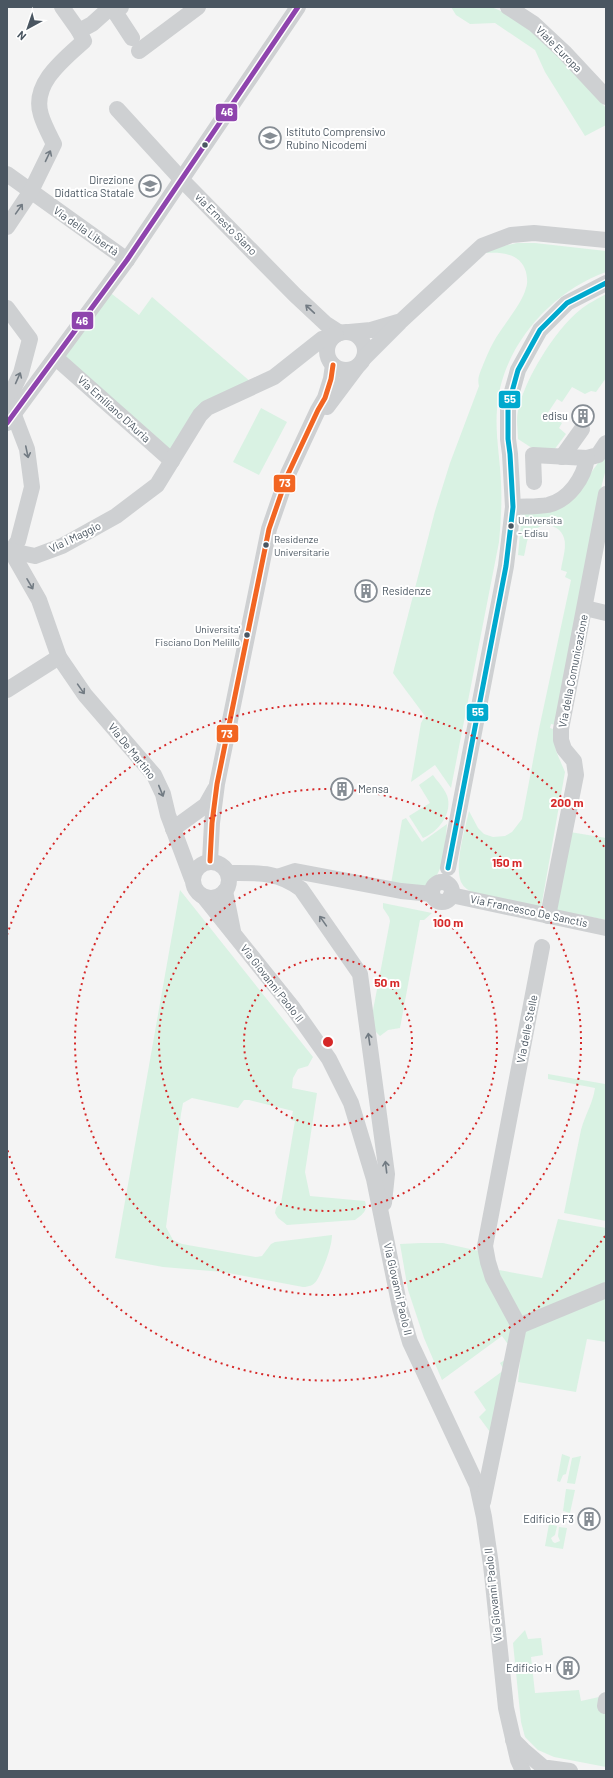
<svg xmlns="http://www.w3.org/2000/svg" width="613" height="1778" font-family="Barlow,sans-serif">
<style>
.green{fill:#d9f2e3}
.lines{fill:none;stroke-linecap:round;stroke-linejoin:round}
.minor{stroke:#ced0d2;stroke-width:16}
.bus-1-casing{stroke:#fff;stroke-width:8}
.bus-2-casing{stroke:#fff;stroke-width:8}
.bus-3-casing{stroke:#fff;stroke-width:8}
.bus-1{stroke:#f26522;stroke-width:5}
.bus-2{stroke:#8e44ad;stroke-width:5}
.bus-3{stroke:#00a9ce;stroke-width:5}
.oneway{stroke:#727b83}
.ring{fill:none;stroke:#d62828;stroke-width:2;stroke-dasharray:2 4}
.bus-dot{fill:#4a5661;stroke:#fff;stroke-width:1.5}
.labels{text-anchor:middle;stroke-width:4;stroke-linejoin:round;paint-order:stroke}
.bus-label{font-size:10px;fill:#4a5661;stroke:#fff;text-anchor:start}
.street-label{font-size:11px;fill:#4a5661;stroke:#fff}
.poi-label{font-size:11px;fill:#4a5661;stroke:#fff;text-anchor:end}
.centre{fill:#d62828;stroke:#fff;stroke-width:2}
.ring-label{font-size:12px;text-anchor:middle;font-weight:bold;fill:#d62828;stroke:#fff;stroke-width:4;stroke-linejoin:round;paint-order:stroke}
.line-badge{stroke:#fff;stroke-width:1.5}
.badge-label{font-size:11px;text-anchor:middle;font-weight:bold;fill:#fff}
</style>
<rect width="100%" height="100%" fill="#f4f4f4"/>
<g class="green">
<path d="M 451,7 C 462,7 481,4 491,7 C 529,19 579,78 606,108 L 606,125 L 585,136 L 545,72 L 535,50 L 495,23 L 470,24 L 456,15 Z"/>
<path d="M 517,243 L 535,243 L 606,251 L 606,272 C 550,292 501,348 497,409 C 495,434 500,458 501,482 C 502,502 501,522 499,542 L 451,788 L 435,765 L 411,782 L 421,723 L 425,716 L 393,673 L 435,511 L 450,463 L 479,386 C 477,378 480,373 483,365 C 486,358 489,350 493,343 C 502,326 521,306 526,288 C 528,283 527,277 526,272 C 521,254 503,252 486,253 L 493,248 Z"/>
<path d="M 108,291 L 139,315 L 152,297 L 252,383 L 209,402 L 169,462 L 57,364 Z"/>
<path d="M 606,294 L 606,378 L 596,392 L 591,391 L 585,394 L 572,387 L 562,402 L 557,399 L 547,414 L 562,423 L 559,428 L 566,434 L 554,450 L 535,450 L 518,439 C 518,430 516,420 518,411 C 524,380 555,330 580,310 C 587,304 597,299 606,294 Z"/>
<path d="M 261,408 L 287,422 L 259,475 L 233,462 Z"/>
<path d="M 606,452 L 606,469 L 602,484 L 556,725 L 551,724 L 550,728 L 553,729 L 556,751 L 565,772 L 541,908 L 475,893 C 469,891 464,888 461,882 C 454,865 465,829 469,811 L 478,828 L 484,834 L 493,837 L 505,836 L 512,832 L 522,819 L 539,729 L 571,580 L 565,577 L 567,572 L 561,570 C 562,561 567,547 564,538 C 559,522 538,522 530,535 C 526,540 526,550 524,556 L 518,555 L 522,512 L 577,492 Z"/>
<path d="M 433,775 C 437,781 447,791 448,799 C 451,815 438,832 423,838 L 409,816 L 430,803 L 419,785 Z"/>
<path d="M 406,818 L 422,842 L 447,824 C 445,846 445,873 427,887 L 391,884 L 402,820 Z"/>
<path d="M 570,832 L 606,838 L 606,920 L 556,910 Z"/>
<path d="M 180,890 L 313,1057 L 308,1066 L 298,1069 L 293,1078 L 292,1088 L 317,1093 L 305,1172 L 310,1196 L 365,1201 C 368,1211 363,1214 355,1220 L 287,1225 L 278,1218 L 275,1213 L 276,1208 L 281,1203 L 295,1121 L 291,1120 L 293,1111 L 249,1100 L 244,1100 L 238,1108 L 192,1098 L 183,1103 L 181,1114 L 166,1227 L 173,1240 L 182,1244 L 256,1257 L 262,1256 L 271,1244 L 275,1242 L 332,1235 C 332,1247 323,1270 317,1280 C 314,1285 309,1287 303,1287 L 223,1272 L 163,1267 L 115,1258 Z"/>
<path d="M 383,903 L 432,913 L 424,920 L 420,920 L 400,1028 L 388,1030 L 380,1036 L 370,1026 L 390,921 L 389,917 L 383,908 Z"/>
<path d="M 548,1074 L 605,1084 L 606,1080 L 606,1221 L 564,1213 L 581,1130 C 585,1115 593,1103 595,1088 L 548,1079 Z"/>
<path d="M 558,1219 L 606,1228 L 606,1286 L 523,1320 L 500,1279 L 499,1270 L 542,1278 Z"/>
<path d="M 421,1243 L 443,1243 L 479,1251 L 511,1323 L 511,1343 L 507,1343 L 502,1336 L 442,1380 L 424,1338 L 408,1290 L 400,1244 Z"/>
<path d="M 606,1296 L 606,1342 L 587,1339 L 576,1392 L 518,1382 L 523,1330 Z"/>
<path d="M 508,1358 L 493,1436 L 479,1417 L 486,1410 L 474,1392 L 504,1370 L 500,1363 Z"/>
<path d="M 562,1454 L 570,1457 L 566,1474 L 563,1475 L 560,1482 L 557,1481 Z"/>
<path d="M 581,1456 L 575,1484 L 567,1483 L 572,1458 Z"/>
<path d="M 566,1489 L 575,1490 L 570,1513 L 563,1511 Z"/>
<path d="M 549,1524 L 557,1526 L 555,1535 L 551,1538 L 553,1542 L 555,1543 L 560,1541 L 558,1536 L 559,1527 L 567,1528 L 563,1549 L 545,1546 Z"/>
<path d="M 525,1630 L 528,1639 L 541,1638 L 543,1655 L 531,1657 L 535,1693 L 579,1690 L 581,1701 L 599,1697 L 599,1711 L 606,1711 L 606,1767 L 554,1757 L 538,1750 L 525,1737 L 521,1722 L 513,1643 Z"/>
</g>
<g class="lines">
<g class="minor">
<path d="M 121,7 L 115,12 L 132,38"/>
<path d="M 508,7 L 534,24 L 564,52 L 606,97"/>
<path d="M 79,31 L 92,24 L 111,7"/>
<path d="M 139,51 L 198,7"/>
<path d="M 117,109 L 182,180 L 295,295 L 326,324 L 340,333"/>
<path d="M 7,174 L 127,260"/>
<path d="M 7,227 L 31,191 L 54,144 C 49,134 44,125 41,115 C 31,84 64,59 84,41 L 79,31 L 62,7"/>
<path d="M 7,308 L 30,339 L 21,373 L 10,396 L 14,415 L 27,449 L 32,487 L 18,541 L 11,551"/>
<path d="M 349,332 L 371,330 L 398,322"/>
<circle cx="346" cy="351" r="19"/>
<path d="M 56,358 L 172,461"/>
<path d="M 364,358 L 400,322 L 482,246 L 511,235 L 534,233 L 606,240"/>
<path d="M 327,407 L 357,367"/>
<path d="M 7,423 L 127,260 L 298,7"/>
<path d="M 562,457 L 582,429"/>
<path d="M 534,482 L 533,455 L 587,458 L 598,455 L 606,443"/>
<path d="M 513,507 C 525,506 537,507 548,505 C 569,500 584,478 587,458"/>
<path d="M 7,550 L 35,556 L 62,546 L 116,516 L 157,485 L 200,415 L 207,408 L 274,377 L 322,339 L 336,335"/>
<path d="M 11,551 L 39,600 L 59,657 L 85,695 L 154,775 L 163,794 L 168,815 L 192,879"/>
<path d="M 585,608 L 606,613"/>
<path d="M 7,690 L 59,657"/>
<path d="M 173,829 L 206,805 L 215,789"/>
<path d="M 210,861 L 212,823 L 217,784 L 269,529 L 288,474 L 318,410 L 325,398 L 331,379 L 333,365"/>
<circle cx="211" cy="880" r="18"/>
<path d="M 448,868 L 506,566 L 513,507 L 510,454 L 508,439 L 508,406 L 518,370 L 540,330 L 567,303 L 606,283"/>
<path d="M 228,873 C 256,873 278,871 301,889 L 360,974 L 387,1174 L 384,1203"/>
<path d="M 280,876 L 295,871 L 401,891 L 432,894"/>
<circle cx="442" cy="892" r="10"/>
<path d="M 225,891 L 233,931"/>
<path d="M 451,895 L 606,928"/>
<path d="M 204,897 L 293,1008 L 329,1059 L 351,1103 L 374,1179 L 400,1308 L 410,1342 L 477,1485 L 484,1517 L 491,1565 L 506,1708 L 518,1760 L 523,1771"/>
<path d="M 548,916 L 576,775 L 574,761 L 564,749 L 561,740 L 561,729 L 606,494"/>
<path d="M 519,1326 L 606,1290"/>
<path d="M 483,1502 L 519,1326 L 493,1278 L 488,1262 L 485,1246 L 542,947"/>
<path d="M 605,1706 L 606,1700"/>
<path d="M 513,1740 L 523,1750 L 543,1767"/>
<path d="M 548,1768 L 570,1771"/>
</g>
<g class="bus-1-casing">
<path id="bus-1" d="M 210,861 L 212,823 L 217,784 L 269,529 L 288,474 L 318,410 L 325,398 L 331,379 L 333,365"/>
</g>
<g class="bus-2-casing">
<path id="bus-2" d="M 7,423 L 127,260 L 298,7"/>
</g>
<g class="bus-3-casing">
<path id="bus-3" d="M 448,868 L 506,566 L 513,507 L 510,454 L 508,439 L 508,406 L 518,370 L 540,330 L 567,303 L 606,283"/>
</g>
<use href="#bus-1" class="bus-1"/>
<use href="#bus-2" class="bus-2"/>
<use href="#bus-3" class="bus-3"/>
</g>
<defs><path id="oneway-shaft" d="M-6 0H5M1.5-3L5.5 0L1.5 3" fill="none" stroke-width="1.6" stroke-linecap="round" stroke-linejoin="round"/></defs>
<g class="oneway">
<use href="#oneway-shaft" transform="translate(48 156) rotate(-65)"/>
<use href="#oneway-shaft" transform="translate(19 209) rotate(-55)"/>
<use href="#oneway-shaft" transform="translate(310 309) rotate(-137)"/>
<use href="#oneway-shaft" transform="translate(18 378) rotate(-66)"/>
<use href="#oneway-shaft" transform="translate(27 452) rotate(78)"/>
<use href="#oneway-shaft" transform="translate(30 584) rotate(60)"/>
<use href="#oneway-shaft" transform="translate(81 689) rotate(55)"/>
<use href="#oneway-shaft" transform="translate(161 791) rotate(68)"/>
<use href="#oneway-shaft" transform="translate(323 921) rotate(-125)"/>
<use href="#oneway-shaft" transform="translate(369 1039) rotate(-98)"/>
<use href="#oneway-shaft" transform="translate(386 1167) rotate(-97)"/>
</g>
<g class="ring">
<circle cx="328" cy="1042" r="84"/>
<circle cx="328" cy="1042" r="169"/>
<circle cx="328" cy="1042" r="253"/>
<path d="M605 1236A338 338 0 0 1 7 1149M7 935A338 338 0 0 1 605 848"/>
</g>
<defs>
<g id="school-ring" transform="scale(1.15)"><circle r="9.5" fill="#fff" stroke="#868d94" stroke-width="1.5"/><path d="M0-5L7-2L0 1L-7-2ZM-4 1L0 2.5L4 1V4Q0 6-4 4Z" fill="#868d94"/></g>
<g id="building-ring" transform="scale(1.15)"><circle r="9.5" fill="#fff" stroke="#868d94" stroke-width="1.5"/><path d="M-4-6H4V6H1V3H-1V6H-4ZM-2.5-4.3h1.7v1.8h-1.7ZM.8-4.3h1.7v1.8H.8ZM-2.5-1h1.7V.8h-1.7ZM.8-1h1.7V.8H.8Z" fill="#868d94"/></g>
</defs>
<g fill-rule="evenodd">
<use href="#school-ring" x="270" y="138"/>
<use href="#school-ring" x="150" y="186"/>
<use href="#building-ring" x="583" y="416"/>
<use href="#building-ring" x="366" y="591"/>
<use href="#building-ring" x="342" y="789"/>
<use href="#building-ring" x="589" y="1519"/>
<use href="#building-ring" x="568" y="1668"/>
</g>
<g class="bus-dot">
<circle cx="205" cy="145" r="3.5"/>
<circle cx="511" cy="526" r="3.5"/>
<circle cx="266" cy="545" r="3.5"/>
<circle cx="247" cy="635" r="3.5"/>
</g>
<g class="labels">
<g class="bus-label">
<text x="518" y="524">Universita<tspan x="518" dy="13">- Edisu</tspan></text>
<text x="274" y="543">Residenze<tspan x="274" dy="13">Universitarie</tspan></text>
<text x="240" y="633" text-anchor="end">Universita'<tspan x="240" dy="13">Fisciano Don Melillo</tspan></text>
</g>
<g class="street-label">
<text transform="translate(559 49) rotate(45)" y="4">Viale Europa</text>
<text transform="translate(226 224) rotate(45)" y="4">via Ernesto Siano</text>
<text transform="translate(86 231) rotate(35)" y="4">Via della Libertà</text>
<text transform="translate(114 409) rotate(42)" y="4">Via Emiliano D'Auria</text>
<text transform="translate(75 537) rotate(-26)" y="4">Via I Maggio</text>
<text transform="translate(573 671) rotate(-79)" y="4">Via della Comunicazione</text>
<text transform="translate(132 751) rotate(51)" y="4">Via De Martino</text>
<text transform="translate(529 911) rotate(12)" y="4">Via Francesco De Sanctis</text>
<text transform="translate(272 983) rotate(52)" y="4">Via Giovanni Paolo II</text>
<text transform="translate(527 1029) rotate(-79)" y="4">Via delle Stelle</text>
<text transform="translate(398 1289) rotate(77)" y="4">Via Giovanni Paolo II</text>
<text transform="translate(493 1595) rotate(-96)" y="4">Via Giovanni Paolo II</text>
</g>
<g class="poi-label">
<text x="286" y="136" text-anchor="start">Istituto Comprensivo<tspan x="286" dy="13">Rubino Nicodemi</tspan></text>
<text x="134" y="184">Direzione<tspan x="134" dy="13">Didattica Statale</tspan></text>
<text x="568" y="420">edisu</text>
<text x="382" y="595" text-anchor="start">Residenze</text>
<text x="358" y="793" text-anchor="start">Mensa</text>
<text x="574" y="1523">Edificio F3</text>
<text x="552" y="1672">Edificio H</text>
</g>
</g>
<circle cx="328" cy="1042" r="6" class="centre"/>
<g class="ring-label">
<text x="567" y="807">200 m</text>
<text x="507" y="867">150 m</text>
<text x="448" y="927">100 m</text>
<text x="387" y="987">50 m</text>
</g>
<g class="line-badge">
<rect x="215" y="103" width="23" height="19" rx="4" fill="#8e44ad"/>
<rect x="71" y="311" width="23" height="19" rx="4" fill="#8e44ad"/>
<rect x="498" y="390" width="23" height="19" rx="4" fill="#00a9ce"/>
<rect x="273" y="474" width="23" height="19" rx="4" fill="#f26522"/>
<rect x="466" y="703" width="23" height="19" rx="4" fill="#00a9ce"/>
<rect x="216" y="724" width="23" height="19" rx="4" fill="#f26522"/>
</g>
<g class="badge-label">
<text x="227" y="116">46</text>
<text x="82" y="325">46</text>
<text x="510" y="403">55</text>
<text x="285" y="487">73</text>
<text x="478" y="716">55</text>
<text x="227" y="738">73</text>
</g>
<rect width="613" height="1778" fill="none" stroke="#4a5661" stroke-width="16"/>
<g transform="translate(28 28) rotate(220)" stroke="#ffffff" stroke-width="3" paint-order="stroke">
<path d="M0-3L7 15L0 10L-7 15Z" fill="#4a5661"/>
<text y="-6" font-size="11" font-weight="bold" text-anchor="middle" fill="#4a5661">N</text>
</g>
</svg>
